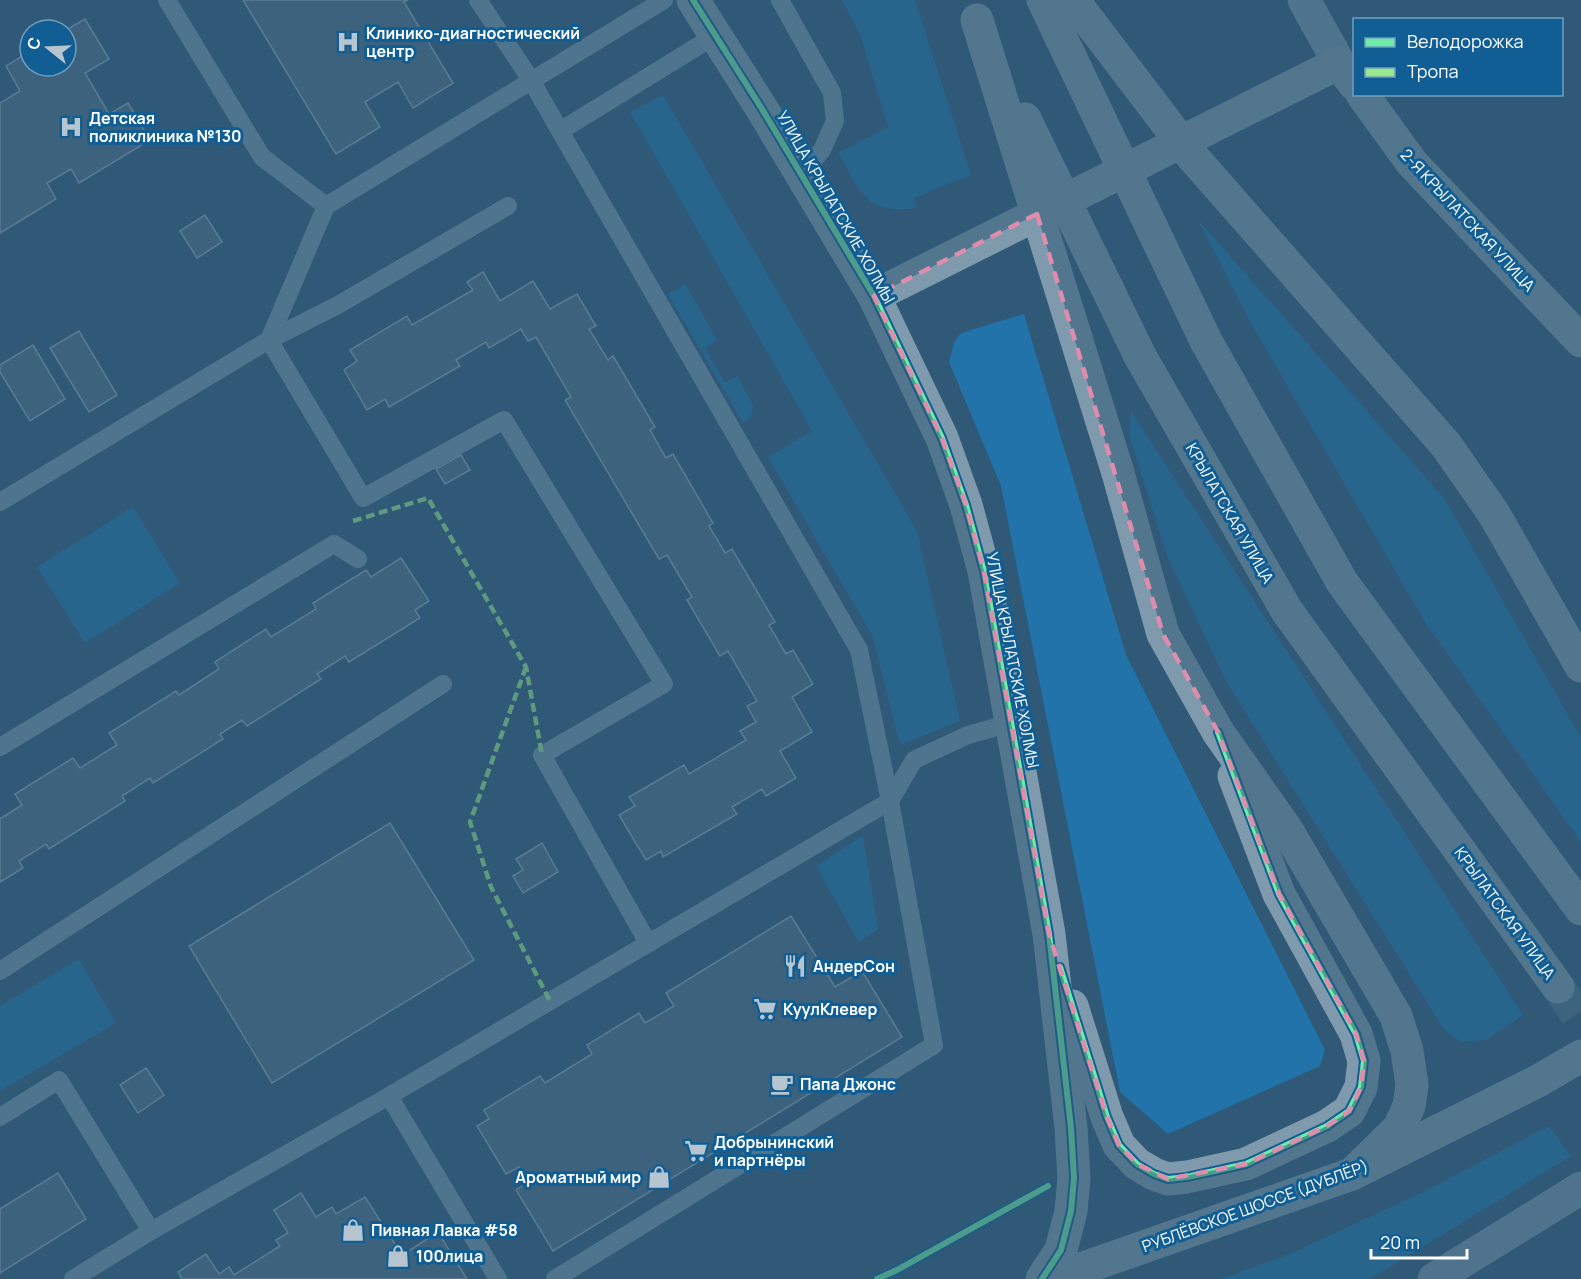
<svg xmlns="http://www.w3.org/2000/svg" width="1581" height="1279" font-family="Manrope,sans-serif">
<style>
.green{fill:#2173a9}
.building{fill:#4c6e85;stroke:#8ca5b6;stroke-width:1.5}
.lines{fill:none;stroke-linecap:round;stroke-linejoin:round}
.secondary-tunnel{stroke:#4e728b;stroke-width:33;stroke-dasharray:33 16;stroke-linecap:butt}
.lane{stroke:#7794a9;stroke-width:18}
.street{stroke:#7794a9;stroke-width:33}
.secondary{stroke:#7f9aad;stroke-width:33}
.primary{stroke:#7693a7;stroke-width:33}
.quiet{stroke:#98e88a;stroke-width:4.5;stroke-dasharray:9 4.5;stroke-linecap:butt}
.cycleway-casing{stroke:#115e94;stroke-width:10}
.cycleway{stroke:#6deda7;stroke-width:6}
.marked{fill:none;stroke:#e08cad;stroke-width:4.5;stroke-dasharray:12 8;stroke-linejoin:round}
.labels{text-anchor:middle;stroke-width:6;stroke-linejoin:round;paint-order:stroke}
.poi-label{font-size:16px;font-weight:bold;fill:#fff;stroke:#115e94;text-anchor:start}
.street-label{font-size:16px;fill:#fff;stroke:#115e94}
</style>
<rect width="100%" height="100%" fill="#2f5976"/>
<g class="green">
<path d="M 842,0 L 915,0 L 971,175 L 914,198 L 917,208 C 864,215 862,192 838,153 L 888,127 L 860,34 Z"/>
<path d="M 663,95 L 917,531 L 960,721 L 900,745 L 873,637 L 768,457 L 812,431 L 630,112 Z"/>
<path d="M 1198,220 L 1444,498 L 1581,738 L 1581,842 L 1425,622 L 1250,322 Z"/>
<path d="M 685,284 L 717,340 L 705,348 L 725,383 L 737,376 L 753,405 L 751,418 L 743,423 L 668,294 Z"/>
<path d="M 1024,314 L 1126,655 L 1325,1050 L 1320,1066 L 1168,1134 L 1120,1092 L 1001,486 L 949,362 L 954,342 L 961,333 Z"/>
<path d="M 1131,411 L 1523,1015 L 1486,1040 L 1461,1042 L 1445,1031 L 1226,681 L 1167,556 L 1129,434 Z"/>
<path d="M 133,507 L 180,583 L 85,643 L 37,567 Z"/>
<path d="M 863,836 L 878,929 L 859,942 L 816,866 Z"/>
<path d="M 79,959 L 116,1023 L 0,1091 L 0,1006 Z"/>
<path d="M 1549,1126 L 1571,1156 L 1370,1279 L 1222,1279 L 1292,1253 L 1423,1192 Z"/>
</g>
<g class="building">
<path d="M 243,0 L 408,0 L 404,2 L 453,83 L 413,108 L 398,82 L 365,102 L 380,127 L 336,154 Z"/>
<path d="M 85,19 L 109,59 L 85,73 L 109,114 L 128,103 L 150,140 L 79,183 L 71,169 L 47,183 L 56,199 L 0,233 L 0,103 L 20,91 L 6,66 L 30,51 L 30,66 L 66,66 L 66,30 Z"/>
<path d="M 205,215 L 222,242 L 197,258 L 180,231 Z"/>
<path d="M 483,272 L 500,301 L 533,281 L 550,309 L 577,294 L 596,326 L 589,329 L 608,360 L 613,356 L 655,427 L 650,430 L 666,458 L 673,454 L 713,523 L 709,526 L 725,553 L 732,549 L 775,622 L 769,625 L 786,654 L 793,650 L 813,684 L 792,697 L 812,732 L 780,751 L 796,778 L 766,796 L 762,789 L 732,807 L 737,814 L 663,857 L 661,851 L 646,860 L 619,815 L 635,806 L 629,797 L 684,765 L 689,774 L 746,740 L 740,731 L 756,722 L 747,706 L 757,701 L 728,651 L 720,656 L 687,600 L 692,597 L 667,555 L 659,559 L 565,400 L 571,397 L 536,337 L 528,341 L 521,329 L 489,348 L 486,342 L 456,360 L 460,366 L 389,407 L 385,399 L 367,410 L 344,370 L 357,361 L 350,350 L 407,316 L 412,325 L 473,290 L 467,282 Z"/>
<path d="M 79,331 L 117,395 L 89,412 L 50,348 Z"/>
<path d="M 33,345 L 65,399 L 30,421 L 0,372 L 0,365 Z"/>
<path d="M 461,455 L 470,470 L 445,484 L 436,469 Z"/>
<path d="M 401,558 L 429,601 L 415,610 L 420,618 L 349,662 L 345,656 L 317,674 L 321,679 L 247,726 L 242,720 L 220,734 L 223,739 L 153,783 L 150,778 L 122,796 L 125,801 L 49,849 L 46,844 L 19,861 L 23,868 L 0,882 L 0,819 L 22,805 L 15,794 L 73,758 L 80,768 L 117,745 L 109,733 L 176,691 L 179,695 L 219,669 L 215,662 L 266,629 L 271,637 L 316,609 L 313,603 L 366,570 L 371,577 Z"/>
<path d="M 390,823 L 474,960 L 272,1083 L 189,946 Z"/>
<path d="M 542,843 L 558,872 L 523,893 L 513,876 L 523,870 L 516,859 Z"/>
<path d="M 791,916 L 835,987 L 862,971 L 902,1037 L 553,1251 L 516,1190 L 528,1182 L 519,1167 L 506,1174 L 477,1126 L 489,1119 L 484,1110 L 540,1076 L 545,1083 L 592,1054 L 587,1045 L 639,1013 L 645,1023 L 674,1006 L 666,993 Z"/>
<path d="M 146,1068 L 164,1095 L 138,1113 L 120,1085 Z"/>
<path d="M 58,1173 L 86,1219 L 0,1273 L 0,1209 Z"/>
<path d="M 301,1193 L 316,1217 L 332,1207 L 336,1214 L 365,1197 L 402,1255 L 438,1232 L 467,1279 L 182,1279 L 178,1272 L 206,1254 L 219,1274 L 229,1267 L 234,1275 L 280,1246 L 276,1240 L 288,1233 L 274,1210 Z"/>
</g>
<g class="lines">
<path class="secondary-tunnel" d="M 1558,987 L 1581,1021"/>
<g class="lane">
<path d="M 167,0 L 262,157 L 326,206"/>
<path d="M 478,0 L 531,80 L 560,131"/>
<path d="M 780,0 L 832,93 L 835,121 L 822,150 L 802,175"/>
<path d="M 0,502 L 269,340 L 338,305 L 508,206"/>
<path d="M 0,747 L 334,544 L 358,559"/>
<path d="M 648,943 L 542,755 L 664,684 L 504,420 L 363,498 L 269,340 L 326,206 L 664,0"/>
<path d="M 0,971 L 443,684"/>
<path d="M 389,1096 L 498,1279"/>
<path d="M 0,1117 L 59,1080 L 151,1231"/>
<path d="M 73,1279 L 151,1231 L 389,1096 L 890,801 L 914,760 L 968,735 L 1011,723"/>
<path d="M 555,1279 L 934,1045 L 890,801 L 859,650 L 560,131 L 716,35"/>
</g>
<path class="street" d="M 1304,0 L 1339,63"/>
<g class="secondary">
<path d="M 693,0 L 762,109 L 874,296 L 942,438 L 966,505 L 984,571 L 1049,934 L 1071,1128 L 1074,1178 L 1071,1211 L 1061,1250 L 1042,1279"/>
<path d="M 1043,0 L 1206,341 L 1342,582 L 1581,909"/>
<path d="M 1073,0 L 1191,155 L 1446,445 L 1494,514 L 1581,666"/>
<path d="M 977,20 L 1118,473 L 1163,634 L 1218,732 L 1287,830 L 1396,1016 L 1407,1051 L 1412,1085 L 1409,1106 L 1399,1128 L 1352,1174"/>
<path d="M 1362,94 L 1412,163 L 1581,341"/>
<path d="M 1025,119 L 1140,356 L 1287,611 L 1558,987"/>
<path d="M 874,296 L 1339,63 L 1354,84"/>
<path d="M 1072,1006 L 1107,1117 L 1119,1145 L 1137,1164 L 1154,1174 L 1168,1179 L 1187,1177 L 1246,1164 L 1327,1126 L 1349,1111 L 1361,1087 L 1364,1061 L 1356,1034 L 1279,894 L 1234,776"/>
<path d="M 1052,1279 L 1352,1174 L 1538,1081 L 1581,1056"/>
</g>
<path class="primary" d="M 1434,1279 L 1581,1188"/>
<g class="quiet">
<path d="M 353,521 L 428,498 L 526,667 L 542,755"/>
<path d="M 526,667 L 470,822 L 491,887 L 550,1001"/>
</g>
<g class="cycleway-casing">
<g id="cycleway">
<path d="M 693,0 L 762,109 L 874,296 L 942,438 L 966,505 L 984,571 L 1049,934 L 1071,1128 L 1074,1178 L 1071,1211 L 1061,1250 L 1042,1279"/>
<path d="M 1060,967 L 1107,1117 L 1119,1145 L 1137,1164 L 1154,1174 L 1168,1179 L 1187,1177 L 1246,1164 L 1327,1126 L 1349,1111 L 1361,1087 L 1364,1061 L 1356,1034 L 1279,894 L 1218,732"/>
<path d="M 877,1279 L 897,1270 L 1048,1186"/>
</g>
</g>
<use href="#cycleway" class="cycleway"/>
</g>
<path d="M0 0H1581V1279H0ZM 1037,214 L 1163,634 L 1218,732 L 1279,894 L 1356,1034 L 1364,1061 L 1361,1087 L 1349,1111 L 1327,1126 L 1246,1164 L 1168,1179 L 1137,1164 L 1119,1145 L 1107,1117 L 1049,934 L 984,571 L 966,505 L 942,438 L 874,296 Z" fill="#2f5976" fill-opacity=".55" fill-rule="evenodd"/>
<path class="marked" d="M 1037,214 L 1163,634 L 1218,732 L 1279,894 L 1356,1034 L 1364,1061 L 1361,1087 L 1349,1111 L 1327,1126 L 1246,1164 L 1168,1179 L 1137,1164 L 1119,1145 L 1107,1117 L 1049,934 L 984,571 L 966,505 L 942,438 L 874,296 Z"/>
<defs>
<g id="hospital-bare" transform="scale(1.8)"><path d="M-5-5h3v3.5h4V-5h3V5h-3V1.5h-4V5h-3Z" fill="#b6c5cf" stroke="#115e94" stroke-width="2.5" paint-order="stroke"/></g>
<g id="restaurant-bare" transform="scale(1.8)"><path d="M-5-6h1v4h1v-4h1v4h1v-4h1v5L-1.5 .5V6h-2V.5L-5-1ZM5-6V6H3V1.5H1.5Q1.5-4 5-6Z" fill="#b6c5cf" stroke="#115e94" stroke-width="2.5" paint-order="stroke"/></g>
<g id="supermarket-bare" transform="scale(1.8)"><path d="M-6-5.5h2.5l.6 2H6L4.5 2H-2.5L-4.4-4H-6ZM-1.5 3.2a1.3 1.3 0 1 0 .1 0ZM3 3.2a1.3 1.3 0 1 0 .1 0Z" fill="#b6c5cf" stroke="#115e94" stroke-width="2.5" paint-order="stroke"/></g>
<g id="cafe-bare" transform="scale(1.8)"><path d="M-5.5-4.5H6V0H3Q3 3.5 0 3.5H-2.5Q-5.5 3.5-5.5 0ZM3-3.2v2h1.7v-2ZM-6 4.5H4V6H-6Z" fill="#b6c5cf" stroke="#115e94" stroke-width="2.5" paint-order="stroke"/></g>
<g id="shop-bare" transform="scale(1.8)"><path d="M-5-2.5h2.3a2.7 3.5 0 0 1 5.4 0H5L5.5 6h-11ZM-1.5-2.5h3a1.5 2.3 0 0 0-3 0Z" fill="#b6c5cf" stroke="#115e94" stroke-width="2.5" paint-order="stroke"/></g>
</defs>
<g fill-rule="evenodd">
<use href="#hospital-bare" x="348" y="42"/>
<use href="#hospital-bare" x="71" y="127"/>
<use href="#restaurant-bare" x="795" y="966"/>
<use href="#supermarket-bare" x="765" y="1009"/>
<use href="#cafe-bare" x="782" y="1084"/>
<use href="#supermarket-bare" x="696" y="1151"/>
<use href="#shop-bare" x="659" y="1177"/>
<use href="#shop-bare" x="353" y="1230"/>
<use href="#shop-bare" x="398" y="1256"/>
</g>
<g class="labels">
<g class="poi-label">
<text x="366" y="39">Клинико-диагностический<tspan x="366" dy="18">центр</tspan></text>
<text x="89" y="124">Детская<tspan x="89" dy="18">поликлиника №130</tspan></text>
<text x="813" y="972">АндерСон</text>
<text x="783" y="1015">КуулКлевер</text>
<text x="800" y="1090">Папа Джонс</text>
<text x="714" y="1148">Добрынинский<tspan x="714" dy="18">и партнёры</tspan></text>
<text x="641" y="1183" text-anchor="end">Ароматный мир</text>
<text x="371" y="1236">Пивная Лавка #58</text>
<text x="416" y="1262">100лица</text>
</g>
<g class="street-label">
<text transform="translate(836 207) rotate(60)" y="6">УЛИЦА КРЫЛАТСКИЕ ХОЛМЫ</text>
<text transform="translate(1468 220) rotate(47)" y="6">2-Я КРЫЛАТСКАЯ УЛИЦА</text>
<text transform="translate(1230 513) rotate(60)" y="6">КРЫЛАТСКАЯ УЛИЦА</text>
<text transform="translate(1013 660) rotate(79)" y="6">УЛИЦА КРЫЛАТСКИЕ ХОЛМЫ</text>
<text transform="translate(1505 913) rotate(54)" y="6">КРЫЛАТСКАЯ УЛИЦА</text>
<text transform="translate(1255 1206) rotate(-20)" y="6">РУБЛЁВСКОЕ ШОССЕ (ДУБЛЁР)</text>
</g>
</g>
<rect x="1353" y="18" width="210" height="78" fill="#115e94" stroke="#709ebf" stroke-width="1.5"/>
<rect x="1365" y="38" width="30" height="9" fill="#6deda7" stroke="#709ebf" stroke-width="1.5"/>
<text x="1407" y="48" font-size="18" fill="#ffffff">Велодорожка</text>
<rect x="1365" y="68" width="30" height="9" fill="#98e88a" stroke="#709ebf" stroke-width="1.5"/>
<text x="1407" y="78" font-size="18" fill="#ffffff">Тропа</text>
<g transform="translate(48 48) rotate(288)"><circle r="28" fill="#115e94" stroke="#709ebf" stroke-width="1.5"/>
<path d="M0-4.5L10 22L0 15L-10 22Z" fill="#b6c5cf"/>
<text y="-9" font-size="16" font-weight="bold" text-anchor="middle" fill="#ffffff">С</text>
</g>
<path d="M1371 1249v9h96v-9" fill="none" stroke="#ffffff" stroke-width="3"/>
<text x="1380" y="1249" font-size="18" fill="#ffffff" stroke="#115e94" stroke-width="4.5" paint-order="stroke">20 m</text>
</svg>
